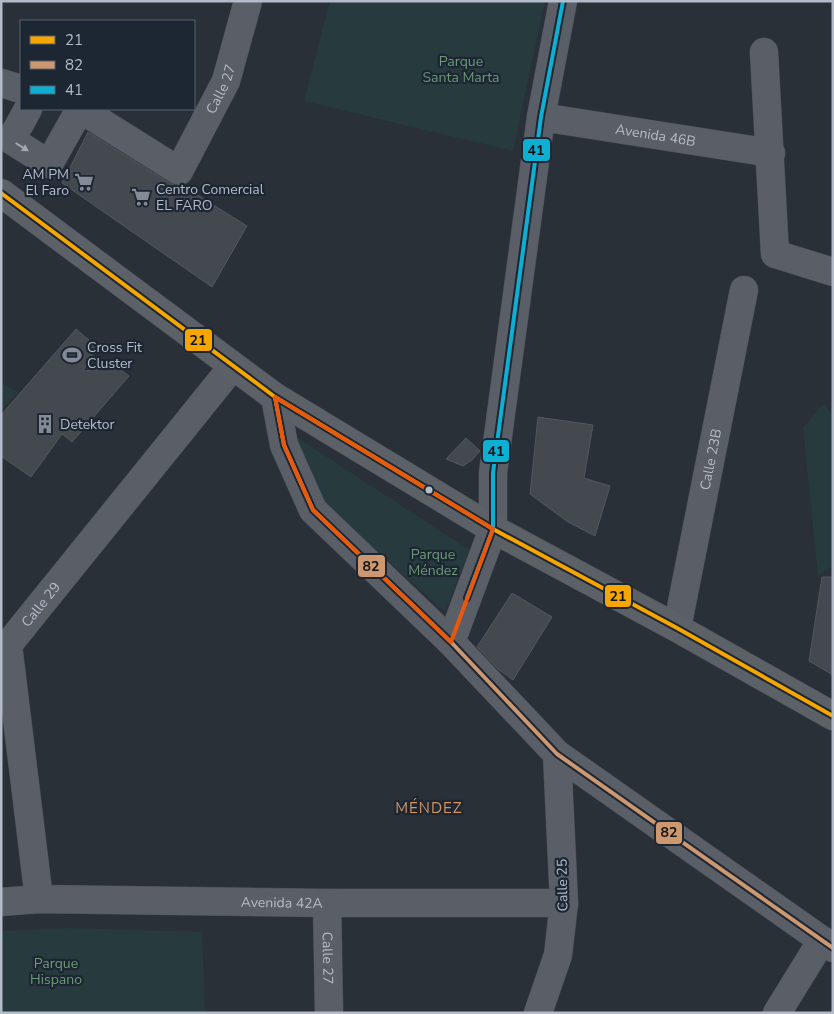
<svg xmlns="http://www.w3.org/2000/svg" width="834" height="1014" font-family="'Nunito Sans',sans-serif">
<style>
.green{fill:#273a3e}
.building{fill:#444950;stroke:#52575f}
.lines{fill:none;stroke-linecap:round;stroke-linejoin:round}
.minor-casing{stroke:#484c53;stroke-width:29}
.major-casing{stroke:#484c55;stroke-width:29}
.minor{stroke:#5a5e66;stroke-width:28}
.major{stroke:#5c6168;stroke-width:28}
.bus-1-casing{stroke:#1d2633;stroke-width:8}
.bus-2-casing{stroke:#1d2633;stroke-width:8}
.bus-3-casing{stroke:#1d2633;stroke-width:8}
.bus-1{stroke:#f7a600;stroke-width:4}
.bus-2{stroke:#cd976f;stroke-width:4}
.bus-3{stroke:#0dafd3;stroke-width:4}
.oneway{fill:#a2a9b5}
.marked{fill:none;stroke:#e8590c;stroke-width:4;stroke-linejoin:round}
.bus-dot{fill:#b4bcc9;stroke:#1d2633;stroke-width:2}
.labels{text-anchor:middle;stroke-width:4.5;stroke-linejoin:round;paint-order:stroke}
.park-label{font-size:14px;fill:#6b9a76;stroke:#1d2633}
.street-label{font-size:14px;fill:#b4bcc9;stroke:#1d2633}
.poi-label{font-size:14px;fill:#b4bcc9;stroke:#1d2633;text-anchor:start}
.neighbourhood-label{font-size:15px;letter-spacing:1px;fill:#d59563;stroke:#1d2633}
.line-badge{stroke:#1d2633;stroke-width:2}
.pale-badge-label{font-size:14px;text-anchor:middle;font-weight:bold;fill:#111}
</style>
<rect width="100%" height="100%" fill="#2a3038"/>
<g class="green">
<path d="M 330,1 L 545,1 L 513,151 L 304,101 Z"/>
<path d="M 1,383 L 18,392 L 1,410 Z"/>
<path d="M 823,404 L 833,415 L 833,566 L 818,576 L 803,428 Z"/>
<path d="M 292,434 L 469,550 L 445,612 L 319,499 Z"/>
<path d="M 68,928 L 202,932 L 205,1013 L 1,1013 L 1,931 Z"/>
</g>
<g class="building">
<path d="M 88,132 L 171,184 L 183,186 L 247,226 L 212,287 L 62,183 Z"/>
<path d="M 76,329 L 97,347 L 83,371 L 118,368 L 129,376 L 72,442 L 62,434 L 31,477 L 1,456 L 1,415 Z"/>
<path d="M 538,417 L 593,425 L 584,478 L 610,486 L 595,536 L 568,522 L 530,494 Z"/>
<path d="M 466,438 L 480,451 L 472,460 L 463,466 L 446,459 Z"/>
<path d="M 822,577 L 833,577 L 833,675 L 809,661 Z"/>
<path d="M 512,593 L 552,617 L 513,680 L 498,669 L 477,647 Z"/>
</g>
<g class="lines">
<g class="minor-casing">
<g id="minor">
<path d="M 764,52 L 775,254 L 833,272"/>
<path d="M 1,83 L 21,89"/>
<path d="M 28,109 L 11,140 L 49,164 L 80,109"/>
<path id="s1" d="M 80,109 L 179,171 L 226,81 L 248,1"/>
<path id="s2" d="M 541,117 L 771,153"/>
<path d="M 275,397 L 284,445 L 313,510 L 451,642 L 557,754 L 833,948"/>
<path id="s3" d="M 677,628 L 744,290"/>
<path d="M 451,642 L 493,529 L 493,473 L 541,117 L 563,1"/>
<path id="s4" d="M 39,899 L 8,645 L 233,366"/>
<path id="s5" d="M 1,902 L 39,899 L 327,903 L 564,903"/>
<path id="s6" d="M 327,903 L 329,1013"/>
<path d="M 538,1013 L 558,955 L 564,903 L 557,754"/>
<path d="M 777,1013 L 822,940"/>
</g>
</g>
<g class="major-casing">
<path id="major" d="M 1,193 L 275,397 L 493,529 L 677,628 L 833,716"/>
</g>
<use href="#minor" class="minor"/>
<use href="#major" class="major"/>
<g class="bus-1-casing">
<path id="bus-1" d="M 1,193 L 275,397 L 493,529 L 677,628 L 833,716"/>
</g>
<g class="bus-2-casing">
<path id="bus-2" d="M 275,397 L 284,445 L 313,510 L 451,642 L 557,754 L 833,948"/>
</g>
<g class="bus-3-casing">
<path id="bus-3" d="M 467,598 L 493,529 L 493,473 L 541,117 L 563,1"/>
</g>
<use href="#bus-1" class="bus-1"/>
<use href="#bus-2" class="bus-2"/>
<use href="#bus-3" class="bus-3"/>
</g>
<defs><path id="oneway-solid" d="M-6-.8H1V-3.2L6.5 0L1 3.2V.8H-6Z" transform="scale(1.25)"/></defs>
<use class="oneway" href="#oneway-solid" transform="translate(22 147) rotate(32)"/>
<path class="marked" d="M 275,397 L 493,529 L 451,642 L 313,510 L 284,445 Z"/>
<defs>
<g id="supermarket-bare" transform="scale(1.5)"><path d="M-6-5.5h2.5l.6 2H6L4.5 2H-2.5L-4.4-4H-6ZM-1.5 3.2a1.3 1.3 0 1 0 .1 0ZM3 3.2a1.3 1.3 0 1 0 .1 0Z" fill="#848b96" stroke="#1d2633" stroke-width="2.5" paint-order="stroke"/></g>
<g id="stadium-bare" transform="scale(1.5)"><path d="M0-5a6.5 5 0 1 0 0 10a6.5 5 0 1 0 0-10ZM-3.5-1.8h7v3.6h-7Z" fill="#848b96" stroke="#1d2633" stroke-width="2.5" paint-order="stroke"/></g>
<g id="building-bare" transform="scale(1.5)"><path d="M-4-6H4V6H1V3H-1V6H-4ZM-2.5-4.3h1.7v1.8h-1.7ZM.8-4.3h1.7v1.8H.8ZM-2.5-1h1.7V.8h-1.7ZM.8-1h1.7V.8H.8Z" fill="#848b96" stroke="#1d2633" stroke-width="2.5" paint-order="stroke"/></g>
</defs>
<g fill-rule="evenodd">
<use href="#supermarket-bare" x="84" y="182"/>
<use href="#supermarket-bare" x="141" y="197"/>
<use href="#stadium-bare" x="72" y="355"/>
<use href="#building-bare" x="45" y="424"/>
</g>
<circle class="bus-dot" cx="429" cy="490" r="4.5"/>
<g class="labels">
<g class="park-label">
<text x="461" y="66">Parque<tspan x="461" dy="16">Santa Marta</tspan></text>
<text x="433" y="559">Parque<tspan x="433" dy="16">Méndez</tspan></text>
<text x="56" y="968">Parque<tspan x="56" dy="16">Hispano</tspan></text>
</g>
<g class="street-label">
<text dy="5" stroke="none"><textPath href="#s1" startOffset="209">Calle 27</textPath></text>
<text dy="5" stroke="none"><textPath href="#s2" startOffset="116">Avenida 46B</textPath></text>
<text dy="5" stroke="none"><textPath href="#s3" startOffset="172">Calle 23B</textPath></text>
<text dy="5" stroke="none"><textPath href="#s4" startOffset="308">Calle 29</textPath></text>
<text transform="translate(562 885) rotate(-91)" y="5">Calle 25</text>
<text dy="5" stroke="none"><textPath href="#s5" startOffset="281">Avenida 42A</textPath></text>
<text dy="5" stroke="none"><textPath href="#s6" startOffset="55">Calle 27</textPath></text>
</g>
<g class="poi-label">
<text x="69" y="179" text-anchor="end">AM PM<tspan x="69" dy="16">El Faro</tspan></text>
<text x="156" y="194">Centro Comercial<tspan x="156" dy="16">EL FARO</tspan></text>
<text x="87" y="352">Cross Fit<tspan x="87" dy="16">Cluster</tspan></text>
<text x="60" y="429">Detektor</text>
</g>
<g class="neighbourhood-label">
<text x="429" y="813">MÉNDEZ</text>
</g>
</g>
<g class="line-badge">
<rect x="522" y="138" width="29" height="24" rx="5" fill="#0dafd3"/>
<rect x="184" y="328" width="29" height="24" rx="5" fill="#f7a600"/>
<rect x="482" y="439" width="28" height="24" rx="5" fill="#0dafd3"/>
<rect x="357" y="554" width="29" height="24" rx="5" fill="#cd976f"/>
<rect x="604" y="584" width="28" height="24" rx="5" fill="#f7a600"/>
<rect x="655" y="821" width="28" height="24" rx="5" fill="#cd976f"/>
</g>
<g class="pale-badge-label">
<text x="536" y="155">41</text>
<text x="198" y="345">21</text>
<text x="496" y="456">41</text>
<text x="371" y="571">82</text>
<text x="618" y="601">21</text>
<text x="669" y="837">82</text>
</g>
<rect width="834" height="1014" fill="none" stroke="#b4bcc9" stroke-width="5"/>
<rect x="20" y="20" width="175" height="90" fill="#1d2633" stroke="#59626f"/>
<rect x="30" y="36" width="25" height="8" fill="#f7a600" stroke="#59626f"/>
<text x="65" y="45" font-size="15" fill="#b4bcc9">21</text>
<rect x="30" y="61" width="25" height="8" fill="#cd976f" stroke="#59626f"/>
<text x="65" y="70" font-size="15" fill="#b4bcc9">82</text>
<rect x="30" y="86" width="25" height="8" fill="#0dafd3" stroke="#59626f"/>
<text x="65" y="95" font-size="15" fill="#b4bcc9">41</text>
</svg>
